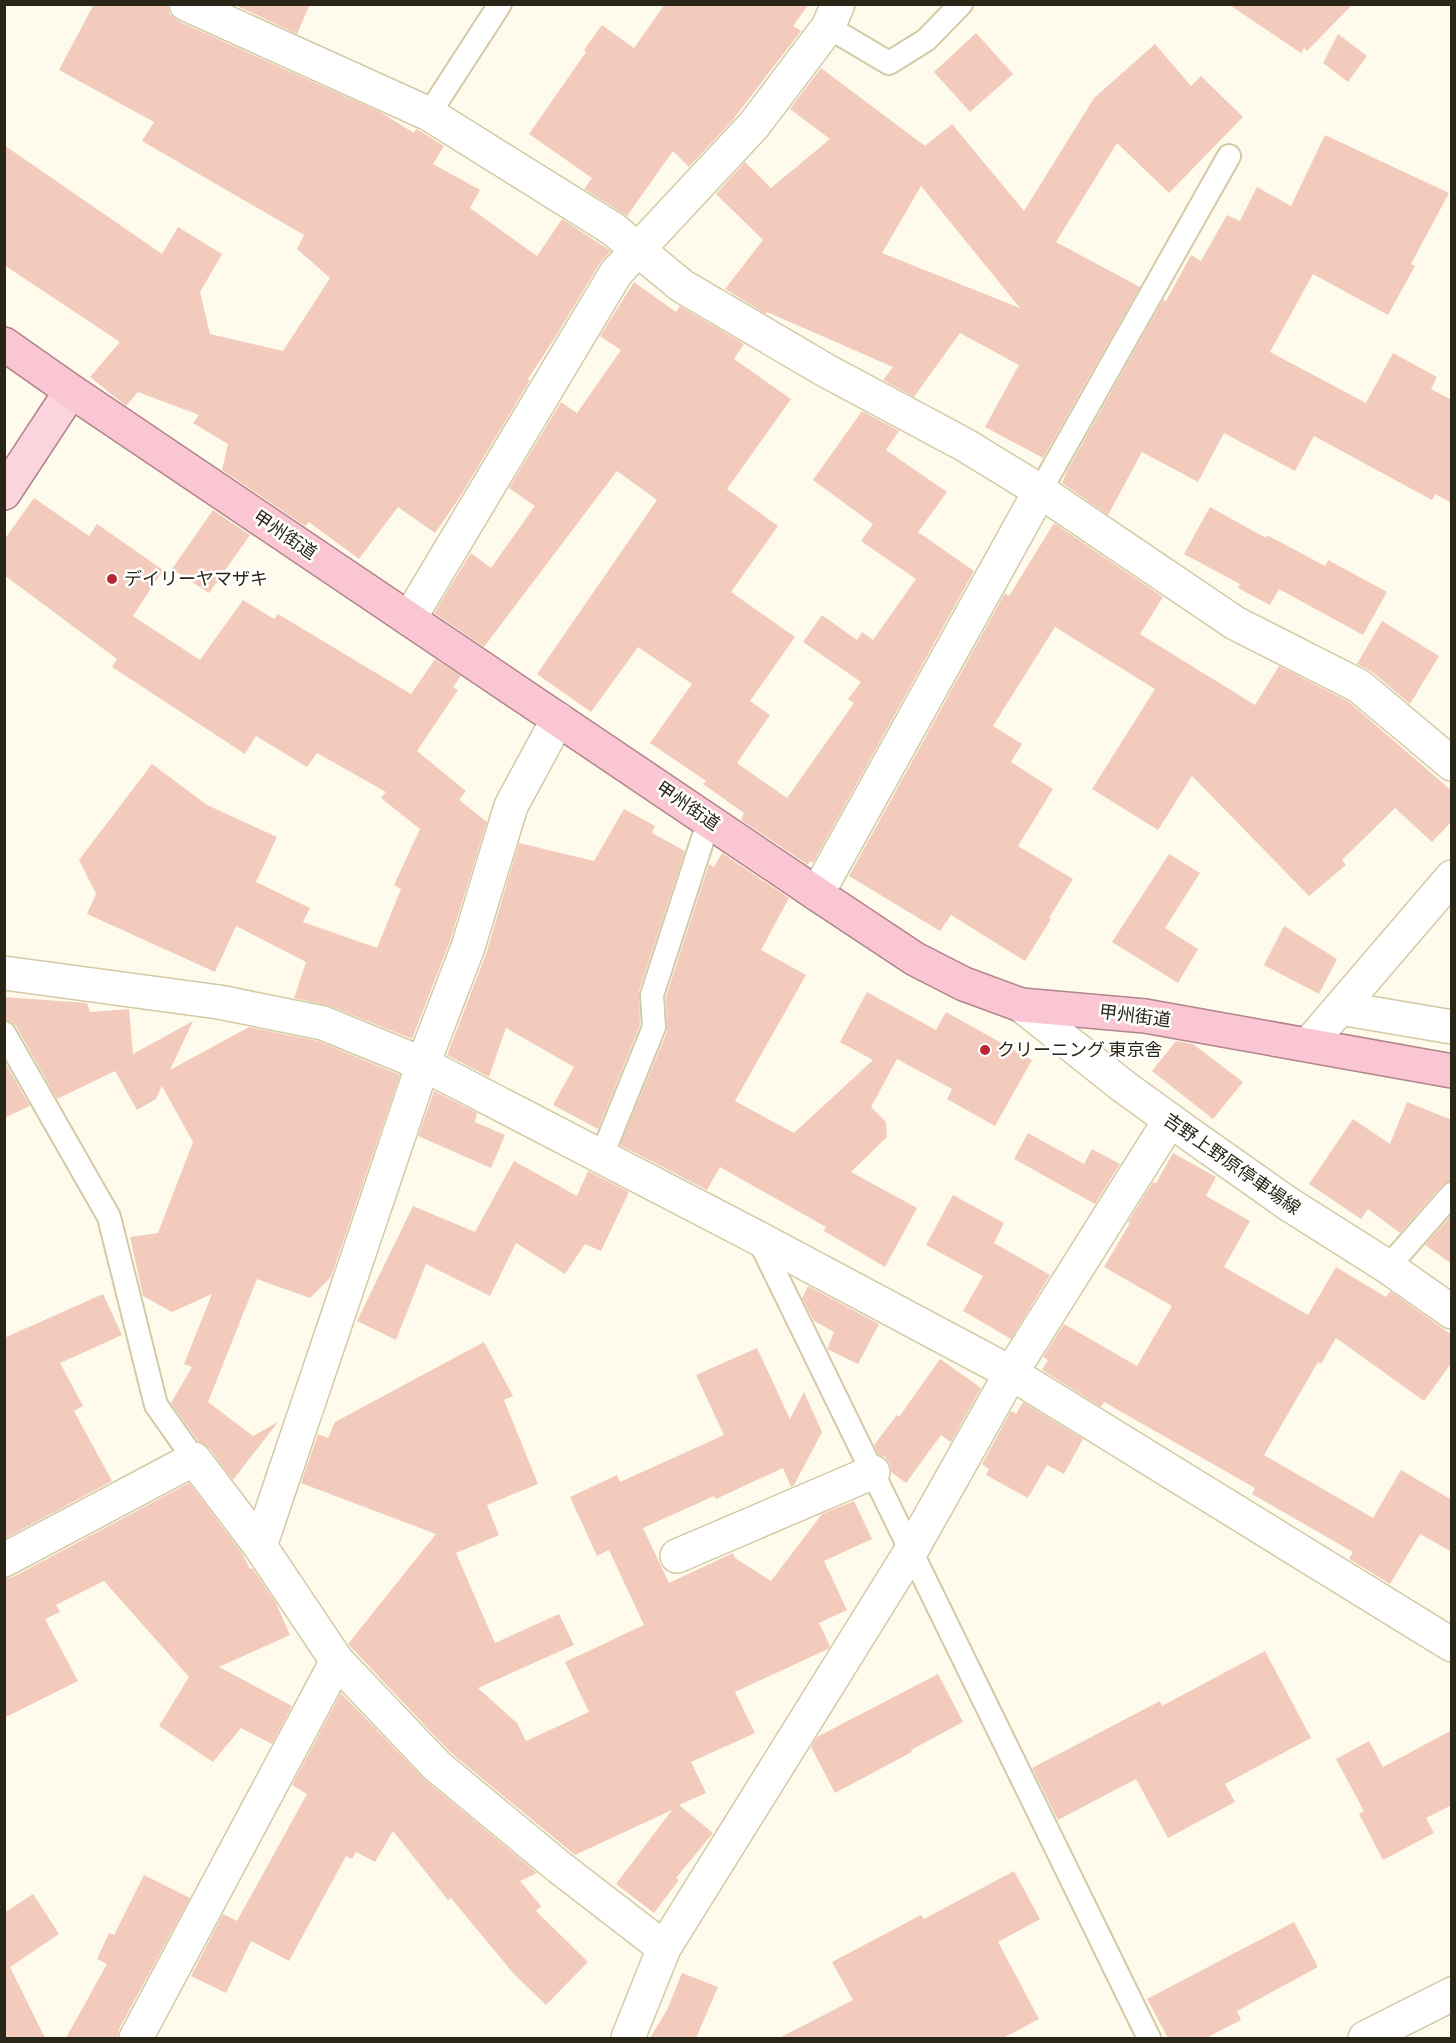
<svg xmlns="http://www.w3.org/2000/svg" width="1456" height="2043" font-family="Manrope,'Noto Sans JP',sans-serif">
<style>
.building{fill:#f3cbbc;fill-rule:evenodd}
.lines{fill:none;stroke-linecap:round;stroke-linejoin:round}
.service-casing{stroke:#d3caa5;stroke-width:26}
.minor-casing{stroke:#d3caa5;stroke-width:36}
.secondary-casing{stroke:#d3caa5;stroke-width:36}
.primary-casing{stroke:#b0848a;stroke-width:36}
.trunk-casing{stroke:#b0848a;stroke-width:36}
.service{stroke:#fff;stroke-width:22}
.minor{stroke:#fff;stroke-width:33}
.secondary{stroke:#fff;stroke-width:33}
.primary{stroke:#fbd4de;stroke-width:33}
.trunk{stroke:#fac6d3;stroke-width:33}
.poi-dot{fill:#b82732;stroke:#fff;stroke-width:2}
.labels{text-anchor:middle;stroke-width:5;stroke-linejoin:round;paint-order:stroke}
.street-label{font-size:18px;fill:#292517;stroke:#fff}
.poi-label{font-size:18px;fill:#292517;stroke:#fff;text-anchor:start}
</style>
<rect width="100%" height="100%" fill="#fefbec"/>
<g class="building">
<path d="M 94,4 L 167,4 L 170,14 L 178,21 L 380,112 L 414,133 L 416,129 L 420,131 L 444,146 L 433,164 L 480,190 L 470,208 L 537,256 L 562,219 L 611,251 L 600,263 L 556,336 L 528,379 L 530,380 L 458,500 L 435,533 L 398,507 L 359,559 L 309,522 L 305,526 L 222,470 L 228,444 L 193,423 L 199,415 L 138,392 L 126,406 L 90,377 L 120,342 L 4,265 L 4,145 L 162,254 L 178,227 L 222,254 L 200,292 L 210,334 L 283,351 L 330,278 L 297,249 L 304,235 L 142,141 L 154,122 L 59,70 Z"/>
<path d="M 233,4 L 310,4 L 297,34 Z"/>
<path d="M 665,4 L 809,4 L 793,26 L 801,31 L 732,121 L 689,167 L 673,151 L 627,216 L 584,189 L 592,178 L 529,134 L 586,52 L 584,50 L 602,25 L 634,48 Z"/>
<path d="M 1228,4 L 1353,4 L 1307,51 L 1304,48 L 1301,53 Z"/>
<path d="M 976,33 L 1013,74 L 970,112 L 934,72 Z"/>
<path d="M 1338,34 L 1367,56 L 1348,82 L 1323,63 Z"/>
<path d="M 1155,44 L 1191,86 L 1201,76 L 1243,117 L 1169,193 L 1117,143 L 1056,242 L 1140,287 L 1043,458 L 985,427 L 1019,365 L 960,333 L 914,397 L 883,380 L 893,367 L 767,312 L 766,314 L 725,289 L 763,240 L 716,194 L 745,162 L 771,188 L 830,139 L 790,109 L 821,68 L 925,146 L 952,124 L 1024,211 L 1094,98 ZM 921,186 L 1020,308 L 882,253 Z"/>
<path d="M 1325,135 L 1449,193 L 1411,264 L 1415,266 L 1388,315 L 1313,274 L 1270,352 L 1366,403 L 1393,353 L 1437,377 L 1431,389 L 1452,400 L 1452,503 L 1435,494 L 1432,500 L 1314,436 L 1295,471 L 1224,433 L 1198,482 L 1142,452 L 1108,515 L 1062,483 L 1067,471 L 1163,300 L 1166,301 L 1191,255 L 1201,261 L 1227,215 L 1240,221 L 1257,187 L 1291,206 Z"/>
<path d="M 634,282 L 676,312 L 680,306 L 744,344 L 734,359 L 791,399 L 727,489 L 778,526 L 731,592 L 795,637 L 750,701 L 770,715 L 737,763 L 787,798 L 854,703 L 848,699 L 861,682 L 803,642 L 822,615 L 857,640 L 862,632 L 873,640 L 916,579 L 861,541 L 873,524 L 813,480 L 862,411 L 899,431 L 886,450 L 947,492 L 918,532 L 974,571 L 813,863 L 810,861 L 808,865 L 741,820 L 744,813 L 703,784 L 706,781 L 650,743 L 692,684 L 638,647 L 591,712 L 537,674 L 657,500 L 617,471 L 484,647 L 434,613 L 471,553 L 491,568 L 535,506 L 509,488 L 561,402 L 577,413 L 621,350 L 600,336 Z"/>
<path d="M 34,498 L 89,536 L 97,524 L 163,570 L 133,616 L 200,660 L 243,600 L 274,619 L 278,614 L 411,694 L 435,659 L 461,676 L 453,687 L 458,690 L 417,751 L 466,791 L 459,800 L 487,822 L 450,941 L 412,1039 L 330,1006 L 294,998 L 306,962 L 236,926 L 215,972 L 87,914 L 96,894 L 79,860 L 152,764 L 207,805 L 277,837 L 256,882 L 310,908 L 303,922 L 377,948 L 401,889 L 394,885 L 420,829 L 381,798 L 386,792 L 317,753 L 307,767 L 256,736 L 245,754 L 112,667 L 117,659 L 4,575 L 4,540 Z"/>
<path d="M 1210,507 L 1266,538 L 1267,535 L 1325,566 L 1328,560 L 1387,592 L 1363,635 L 1279,589 L 1270,605 L 1238,588 L 1240,584 L 1184,554 Z"/>
<path d="M 213,510 L 250,535 L 209,593 L 172,569 Z"/>
<path d="M 1054,523 L 1163,597 L 1140,634 L 1255,705 L 1279,666 L 1349,702 L 1452,791 L 1452,821 L 1432,842 L 1395,808 L 1342,860 L 1346,865 L 1309,896 L 1192,776 L 1158,830 L 1092,789 L 1155,689 L 1055,627 L 993,726 L 1022,744 L 1011,762 L 1053,789 L 1018,846 L 1073,879 L 1049,918 L 1051,919 L 1025,961 L 951,915 L 940,931 L 849,876 L 1005,593 L 1009,596 Z"/>
<path d="M 1382,621 L 1439,656 L 1410,704 L 1371,671 L 1357,664 Z"/>
<path d="M 624,809 L 655,826 L 652,833 L 685,851 L 639,991 L 640,1025 L 598,1129 L 553,1105 L 574,1067 L 506,1028 L 489,1077 L 447,1055 L 486,954 L 519,843 L 594,861 Z"/>
<path d="M 722,853 L 789,898 L 761,950 L 806,975 L 735,1101 L 794,1133 L 873,1060 L 840,1042 L 867,992 L 936,1030 L 946,1012 L 1032,1060 L 995,1126 L 947,1099 L 952,1089 L 897,1059 L 871,1107 L 886,1122 L 887,1137 L 851,1172 L 917,1208 L 885,1267 L 824,1231 L 826,1227 L 720,1167 L 707,1190 L 620,1145 L 667,1032 L 666,997 L 709,864 L 714,867 Z"/>
<path d="M 1169,854 L 1200,873 L 1165,928 L 1198,949 L 1178,983 L 1112,942 Z"/>
<path d="M 1284,926 L 1337,959 L 1319,994 L 1264,965 Z"/>
<path d="M 4,997 L 87,1003 L 90,1012 L 129,1009 L 133,1054 L 193,1021 L 170,1070 L 249,1027 L 318,1041 L 400,1075 L 331,1277 L 310,1298 L 257,1279 L 208,1402 L 253,1436 L 278,1422 L 233,1480 L 209,1448 L 198,1441 L 171,1403 L 192,1367 L 184,1364 L 212,1294 L 172,1312 L 143,1296 L 130,1237 L 158,1233 L 193,1142 L 162,1086 L 156,1099 L 137,1110 L 115,1071 L 57,1099 L 16,1026 L 11,1022 L 4,1020 Z"/>
<path d="M 1176,1041 L 1193,1044 L 1243,1082 L 1213,1119 L 1152,1071 Z"/>
<path d="M 4,1061 L 30,1106 L 4,1118 Z"/>
<path d="M 434,1091 L 477,1113 L 475,1122 L 505,1135 L 491,1168 L 418,1136 Z"/>
<path d="M 1407,1102 L 1452,1120 L 1452,1181 L 1442,1185 L 1400,1233 L 1368,1209 L 1361,1219 L 1309,1184 L 1353,1119 L 1390,1144 Z"/>
<path d="M 1028,1133 L 1084,1164 L 1092,1149 L 1120,1164 L 1095,1204 L 1014,1159 Z"/>
<path d="M 1173,1153 L 1216,1177 L 1206,1196 L 1250,1221 L 1224,1267 L 1308,1315 L 1336,1267 L 1386,1297 L 1390,1291 L 1452,1335 L 1452,1362 L 1424,1401 L 1336,1338 L 1321,1364 L 1318,1362 L 1264,1455 L 1373,1518 L 1401,1470 L 1452,1500 L 1452,1552 L 1420,1534 L 1390,1584 L 1349,1559 L 1353,1552 L 1252,1494 L 1255,1488 L 1104,1402 L 1101,1407 L 1042,1370 L 1048,1360 L 1043,1357 L 1064,1324 L 1137,1366 L 1172,1306 L 1104,1267 L 1130,1223 L 1128,1222 L 1153,1182 L 1156,1183 Z"/>
<path d="M 514,1161 L 577,1196 L 588,1171 L 629,1192 L 601,1251 L 585,1244 L 565,1274 L 516,1243 L 490,1296 L 426,1264 L 396,1340 L 357,1321 L 413,1206 L 475,1232 Z"/>
<path d="M 953,1195 L 1004,1223 L 994,1243 L 1050,1275 L 1011,1339 L 963,1311 L 983,1276 L 926,1245 Z"/>
<path d="M 1452,1215 L 1452,1264 L 1425,1245 Z"/>
<path d="M 808,1286 L 879,1324 L 858,1364 L 827,1349 L 834,1332 L 814,1321 L 802,1298 Z"/>
<path d="M 103,1294 L 122,1335 L 60,1363 L 83,1406 L 74,1411 L 112,1481 L 4,1539 L 4,1338 Z"/>
<path d="M 484,1342 L 513,1396 L 504,1400 L 538,1484 L 487,1505 L 499,1535 L 456,1553 L 495,1643 L 559,1614 L 574,1645 L 478,1688 L 517,1723 L 526,1741 L 589,1712 L 565,1662 L 644,1625 L 609,1550 L 597,1556 L 570,1497 L 617,1475 L 620,1482 L 724,1435 L 696,1375 L 757,1348 L 790,1419 L 804,1392 L 822,1432 L 794,1485 L 791,1487 L 783,1468 L 716,1499 L 714,1496 L 643,1528 L 669,1583 L 733,1553 L 735,1558 L 771,1581 L 822,1514 L 854,1501 L 872,1539 L 824,1561 L 847,1610 L 819,1623 L 830,1646 L 828,1649 L 735,1692 L 755,1733 L 691,1762 L 706,1793 L 679,1805 L 713,1833 L 676,1878 L 679,1880 L 654,1913 L 616,1884 L 672,1810 L 575,1855 L 450,1752 L 348,1644 L 436,1534 L 301,1483 L 318,1434 L 328,1438 L 335,1422 Z"/>
<path d="M 940,1359 L 981,1388 L 951,1442 L 941,1435 L 906,1483 L 891,1472 L 890,1464 L 885,1457 L 879,1455 L 874,1445 L 897,1415 L 899,1417 Z"/>
<path d="M 1023,1402 L 1083,1439 L 1064,1474 L 1047,1465 L 1028,1498 L 986,1475 L 989,1469 L 982,1464 L 1011,1411 L 1016,1414 Z"/>
<path d="M 189,1483 L 242,1553 L 250,1569 L 252,1568 L 276,1603 L 290,1635 L 219,1667 L 292,1706 L 272,1744 L 241,1728 L 213,1762 L 159,1726 L 189,1677 L 104,1581 L 56,1605 L 60,1612 L 45,1619 L 78,1681 L 4,1718 L 4,1579 L 13,1577 Z"/>
<path d="M 1265,1651 L 1311,1738 L 1225,1784 L 1235,1802 L 1168,1838 L 1136,1779 L 1058,1820 L 1032,1768 L 1160,1701 L 1162,1706 Z"/>
<path d="M 938,1674 L 963,1722 L 911,1750 L 912,1752 L 835,1793 L 811,1747 L 817,1737 Z"/>
<path d="M 341,1693 L 424,1779 L 537,1873 L 520,1881 L 541,1906 L 536,1911 L 588,1962 L 546,2005 L 513,1973 L 451,1898 L 448,1900 L 393,1831 L 375,1862 L 356,1852 L 352,1859 L 346,1856 L 289,1961 L 251,1941 L 226,1993 L 191,1976 L 223,1914 L 237,1921 L 307,1794 L 292,1785 Z"/>
<path d="M 1452,1730 L 1452,1805 L 1426,1818 L 1434,1833 L 1383,1860 L 1359,1814 L 1364,1811 L 1336,1759 L 1369,1741 L 1383,1767 Z"/>
<path d="M 1014,1871 L 1040,1919 L 998,1942 L 1039,2019 L 1003,2038 L 779,2038 L 853,2000 L 832,1962 L 921,1915 L 924,1919 Z"/>
<path d="M 144,1875 L 190,1898 L 119,2029 L 117,2038 L 66,2038 L 107,1964 L 97,1959 L 109,1933 L 114,1935 Z"/>
<path d="M 33,1894 L 59,1934 L 10,1967 L 45,2038 L 4,2038 L 4,1913 Z"/>
<path d="M 1294,1922 L 1318,1967 L 1237,2011 L 1241,2020 L 1206,2038 L 1168,2038 L 1147,1999 Z"/>
<path d="M 682,1973 L 718,1987 L 696,2038 L 650,2038 L 667,2010 Z"/>
</g>
<g class="lines">
<g class="service-casing">
<g id="service">
<path d="M 828,27 L 889,63 L 926,40 L 961,4"/>
<path d="M 429,114 L 500,4"/>
<path d="M 1040,491 L 1229,156"/>
<path d="M 4,1033 L 109,1217 L 156,1405 L 194,1459"/>
<path d="M 602,1155 L 654,1027 L 652,995 L 709,820"/>
<path d="M 758,1238 L 1149,2038"/>
<path d="M 1388,1267 L 1452,1194"/>
</g>
</g>
<g class="minor-casing">
<g id="minor">
<path d="M 186,4 L 429,114 L 613,229 L 682,286 L 825,370 L 965,445 L 1040,491 L 1235,623 L 1359,686 L 1452,764"/>
<path d="M 409,619 L 616,273 L 754,125 L 828,27 L 838,4"/>
<path d="M 817,894 L 1040,491"/>
<path d="M 4,973 L 219,1002 L 323,1023 L 423,1064 L 758,1238 L 1011,1373 L 1452,1645"/>
<path d="M 1340,1008 L 1452,1027"/>
<path d="M 1309,1044 L 1452,877"/>
<path d="M 260,1546 L 423,1064 L 468,947 L 511,806 L 558,719"/>
<path d="M 677,1556 L 873,1472"/>
<path d="M 4,1560 L 194,1459 L 260,1546 L 337,1661 L 437,1766 L 559,1867 L 664,1948"/>
<path d="M 136,2038 L 337,1661"/>
<path d="M 628,2038 L 664,1948 L 911,1551 L 1011,1373 L 1170,1120"/>
<path d="M 1365,2038 L 1452,1994"/>
</g>
</g>
<g class="secondary-casing">
<path id="secondary" d="M 1021,1005 L 1123,1086 L 1188,1133 L 1287,1203 L 1388,1267 L 1452,1312"/>
</g>
<g class="primary-casing">
<path id="primary" d="M 4,493 L 71,391"/>
</g>
<g class="trunk-casing">
<path id="trunk" d="M 4,344 L 71,391 L 817,894 L 915,959 L 964,984 L 1021,1005 L 1145,1016 L 1452,1071"/>
</g>
<use href="#service" class="service"/>
<use href="#minor" class="minor"/>
<use href="#secondary" class="secondary"/>
<use href="#primary" class="primary"/>
<use href="#trunk" class="trunk"/>
</g>
<g class="poi-dot">
<circle cx="112" cy="579" r="6"/>
<circle cx="985" cy="1050" r="6"/>
</g>
<g class="labels">
<g class="street-label">
<text transform="translate(285 535) rotate(34)" y="6">甲州街道</text>
<text transform="translate(688 806) rotate(34)" y="6">甲州街道</text>
<text transform="translate(1135 1016) rotate(7)" y="6">甲州街道</text>
<text transform="translate(1232 1164) rotate(35)" y="6">吉野上野原停車場線</text>
</g>
<g class="poi-label">
<text x="124" y="585">デイリーヤマザキ</text>
<text x="997" y="1056">クリーニング 東京舎</text>
</g>
</g>
<rect width="1456" height="2043" fill="none" stroke="#292517" stroke-width="12"/>
</svg>
